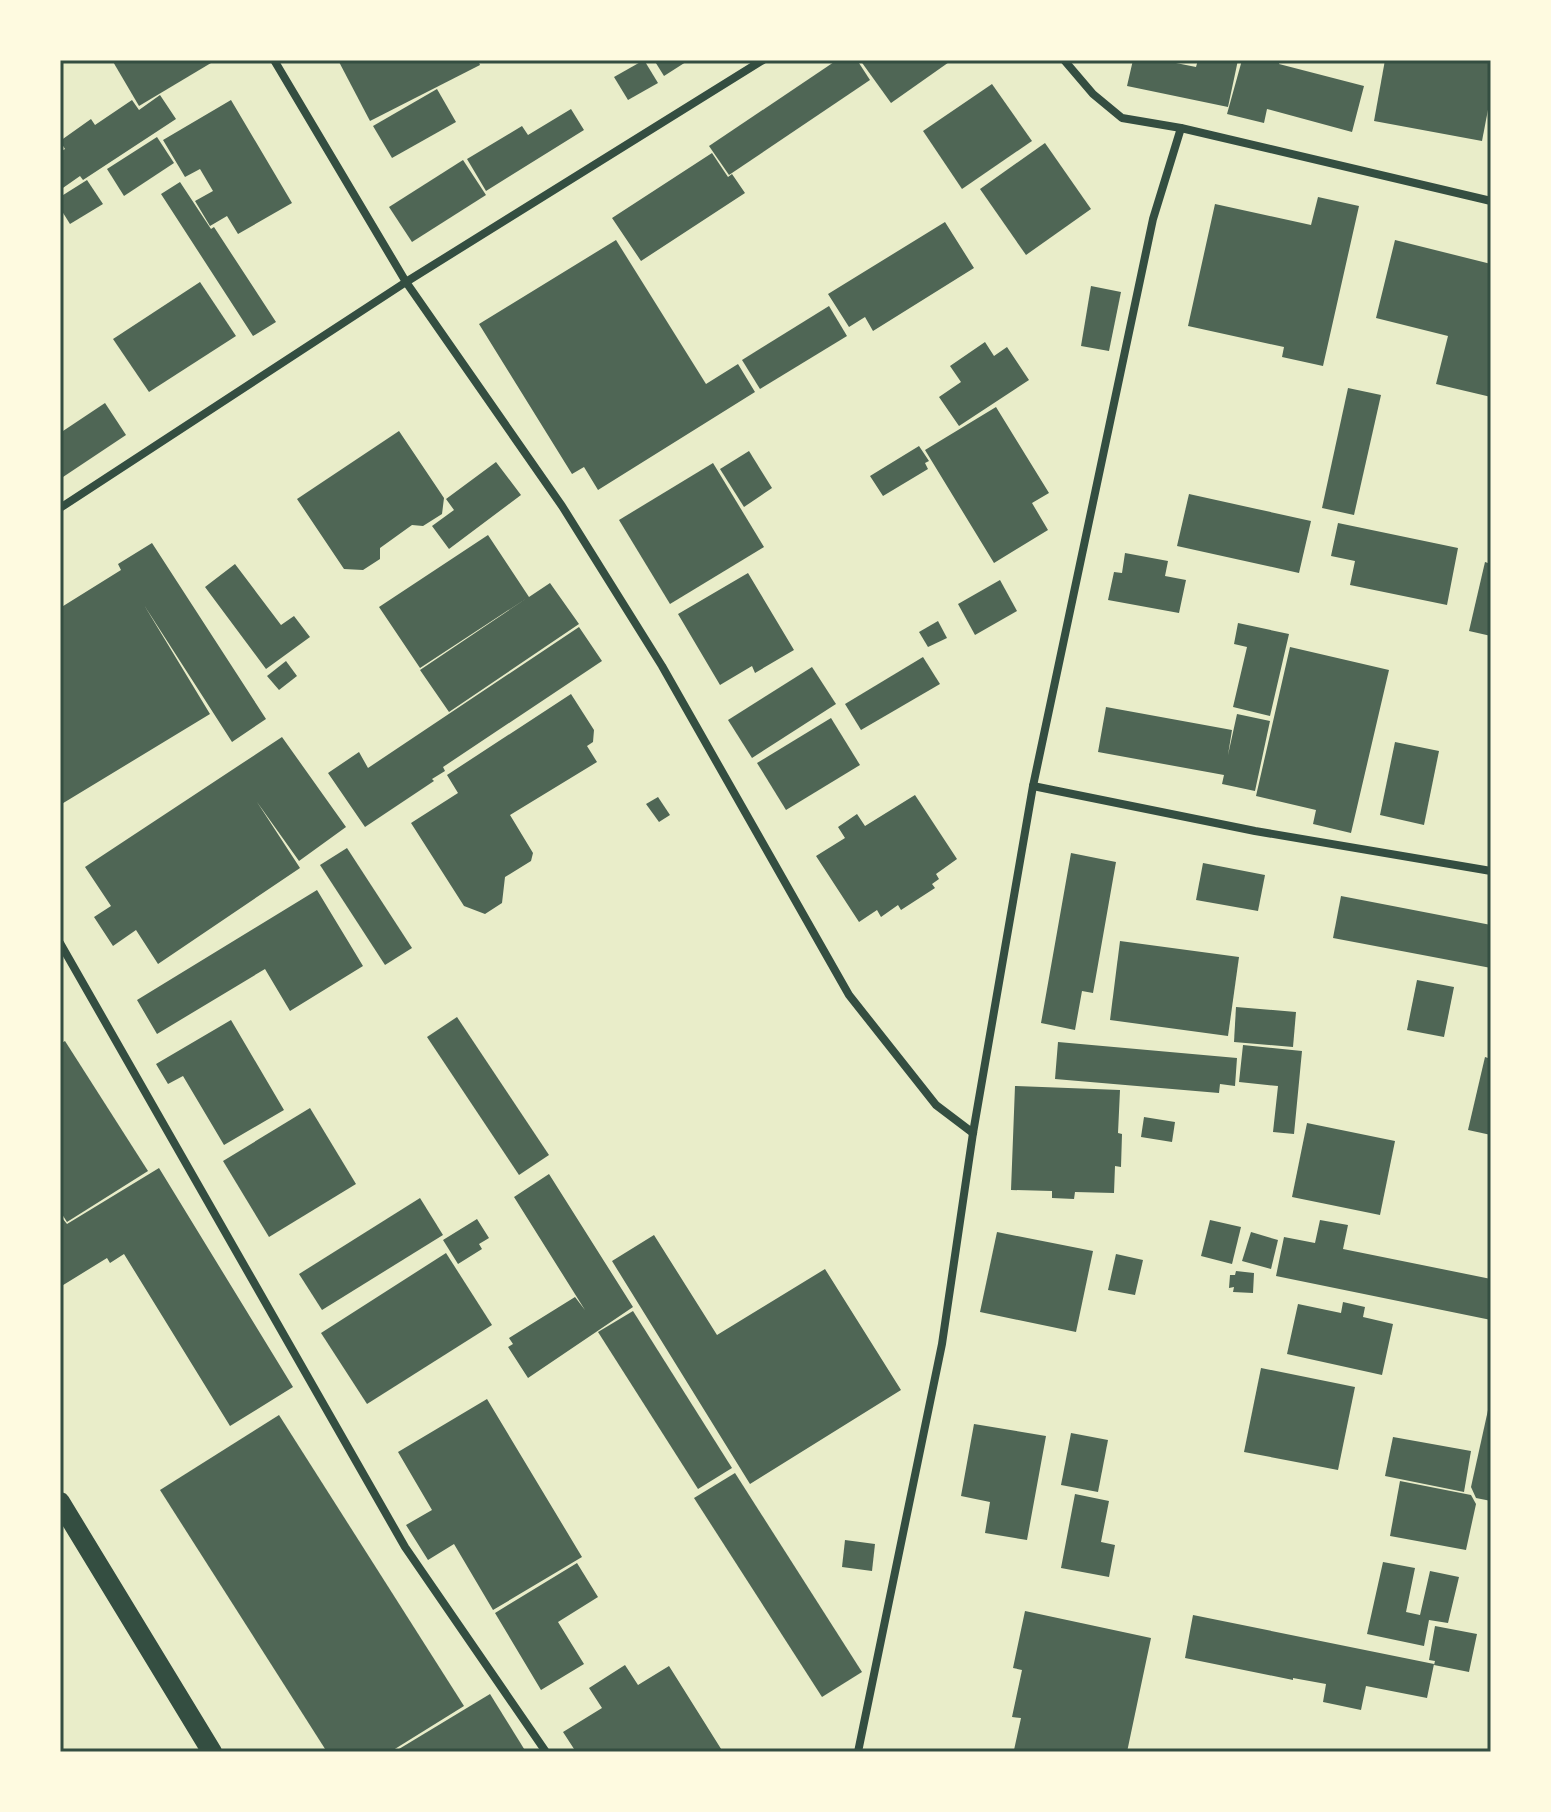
<svg xmlns="http://www.w3.org/2000/svg" width="1551" height="1812" font-family="Montserrat,sans-serif">
<style>
.building{fill:#4f6655}
.lines{fill:none;stroke-linecap:round;stroke-linejoin:round}
.minor{stroke:#344e41;stroke-width:8}
.primary{stroke:#344e41;stroke-width:20}
.neatline{fill:none;stroke:#344e41;stroke-width:3}
</style>
<rect width="100%" height="100%" fill="#e9edc9"/>
<g class="building">
<path d="M 112,60 L 216,60 L 139,106 Z"/>
<path d="M 338,60 L 478,60 L 480,65 L 370,121 Z"/>
<path d="M 644,60 L 658,83 L 628,100 L 614,77 Z"/>
<path d="M 654,60 L 689,60 L 664,76 Z"/>
<path d="M 837,60 L 857,60 L 870,80 L 729,175 L 709,146 Z"/>
<path d="M 860,60 L 952,60 L 891,103 Z"/>
<path d="M 1133,60 L 1161,60 L 1196,67 L 1198,60 L 1238,60 L 1228,107 L 1127,86 Z"/>
<path d="M 1242,60 L 1280,60 L 1279,64 L 1364,86 L 1352,132 L 1267,109 L 1264,123 L 1227,114 Z"/>
<path d="M 1385,60 L 1491,60 L 1491,94 L 1482,141 L 1374,121 Z"/>
<path d="M 992,84 L 1032,141 L 962,189 L 923,131 Z"/>
<path d="M 437,89 L 456,122 L 392,158 L 373,126 Z"/>
<path d="M 160,95 L 176,119 L 83,180 L 80,176 L 60,190 L 60,152 L 65,149 L 60,141 L 91,119 L 95,125 L 132,100 L 139,110 Z"/>
<path d="M 231,100 L 292,203 L 238,234 L 227,216 L 210,226 L 195,201 L 213,191 L 200,169 L 185,177 L 163,140 Z"/>
<path d="M 571,109 L 584,130 L 486,191 L 467,159 L 522,126 L 528,135 Z"/>
<path d="M 157,137 L 174,163 L 124,196 L 107,169 Z"/>
<path d="M 1045,143 L 1091,209 L 1026,255 L 980,189 Z"/>
<path d="M 712,153 L 728,177 L 732,174 L 745,193 L 641,261 L 612,218 Z"/>
<path d="M 463,160 L 486,195 L 412,242 L 389,207 Z"/>
<path d="M 87,180 L 103,204 L 70,224 L 60,208 L 60,197 Z"/>
<path d="M 180,182 L 211,229 L 214,227 L 276,322 L 253,336 L 161,194 Z"/>
<path d="M 1318,197 L 1359,206 L 1323,366 L 1282,357 L 1284,347 L 1188,326 L 1215,204 L 1311,225 Z"/>
<path d="M 945,222 L 974,268 L 873,331 L 865,317 L 849,327 L 828,294 Z"/>
<path d="M 616,240 L 706,384 L 738,364 L 755,392 L 598,490 L 584,467 L 572,474 L 479,324 Z"/>
<path d="M 1395,240 L 1491,264 L 1491,397 L 1436,384 L 1448,336 L 1376,318 Z"/>
<path d="M 200,282 L 236,336 L 149,392 L 113,339 Z"/>
<path d="M 1091,286 L 1121,292 L 1109,351 L 1081,346 Z"/>
<path d="M 829,306 L 847,336 L 760,389 L 742,360 Z"/>
<path d="M 985,342 L 994,356 L 1007,347 L 1029,380 L 959,426 L 939,397 L 961,382 L 950,366 Z"/>
<path d="M 1348,388 L 1381,395 L 1354,515 L 1322,508 Z"/>
<path d="M 105,403 L 126,435 L 60,479 L 60,433 Z"/>
<path d="M 996,407 L 1049,493 L 1032,503 L 1048,530 L 994,563 L 925,450 Z"/>
<path d="M 399,431 L 444,498 L 442,514 L 423,526 L 412,525 L 380,548 L 380,559 L 363,570 L 344,569 L 297,499 Z"/>
<path d="M 919,446 L 929,461 L 925,463 L 928,469 L 883,496 L 870,476 Z"/>
<path d="M 749,451 L 772,488 L 744,507 L 720,469 Z"/>
<path d="M 496,462 L 521,495 L 449,549 L 432,526 L 454,510 L 446,499 Z"/>
<path d="M 713,463 L 764,547 L 670,604 L 619,520 Z"/>
<path d="M 1189,494 L 1311,521 L 1299,573 L 1177,546 Z"/>
<path d="M 1338,523 L 1458,548 L 1447,605 L 1350,585 L 1355,561 L 1331,556 Z"/>
<path d="M 488,535 L 529,597 L 550,583 L 579,624 L 449,712 L 420,670 L 527,598 L 420,668 L 379,607 Z"/>
<path d="M 152,543 L 266,719 L 232,742 L 144,605 L 210,714 L 60,805 L 60,608 L 121,570 L 118,564 Z"/>
<path d="M 1125,553 L 1168,561 L 1165,576 L 1186,580 L 1179,613 L 1108,600 L 1114,572 L 1122,573 Z"/>
<path d="M 1485,562 L 1491,564 L 1491,636 L 1469,631 Z"/>
<path d="M 235,564 L 281,625 L 294,616 L 310,637 L 266,669 L 205,587 Z"/>
<path d="M 748,573 L 794,650 L 755,673 L 752,666 L 720,685 L 678,614 Z"/>
<path d="M 1000,580 L 1017,611 L 975,635 L 958,604 Z"/>
<path d="M 938,621 L 947,638 L 928,647 L 919,632 Z"/>
<path d="M 1238,623 L 1289,634 L 1270,716 L 1233,707 L 1247,647 L 1234,644 Z"/>
<path d="M 579,627 L 602,661 L 443,767 L 445,771 L 432,779 L 434,781 L 365,827 L 328,773 L 359,752 L 368,768 Z"/>
<path d="M 1290,647 L 1389,670 L 1351,833 L 1313,824 L 1316,810 L 1256,796 Z"/>
<path d="M 923,657 L 940,684 L 861,730 L 845,704 Z"/>
<path d="M 286,661 L 297,676 L 279,690 L 267,676 Z"/>
<path d="M 812,667 L 836,704 L 752,758 L 728,720 Z"/>
<path d="M 571,694 L 594,730 L 593,742 L 587,746 L 597,762 L 510,815 L 533,853 L 531,861 L 505,877 L 502,903 L 485,914 L 464,906 L 411,823 L 458,793 L 447,775 Z"/>
<path d="M 1106,707 L 1232,730 L 1228,755 L 1237,714 L 1270,721 L 1255,791 L 1222,784 L 1224,775 L 1098,752 Z"/>
<path d="M 831,718 L 860,765 L 786,810 L 757,763 Z"/>
<path d="M 282,737 L 346,827 L 299,861 L 257,802 L 300,868 L 158,964 L 136,930 L 113,946 L 94,917 L 111,906 L 85,867 Z"/>
<path d="M 1395,742 L 1439,751 L 1424,825 L 1380,815 Z"/>
<path d="M 915,795 L 957,859 L 936,874 L 939,879 L 932,884 L 935,888 L 901,910 L 898,905 L 881,917 L 877,910 L 859,922 L 816,856 L 845,838 L 838,827 L 857,814 L 865,826 Z"/>
<path d="M 658,797 L 670,815 L 659,822 L 646,804 Z"/>
<path d="M 347,848 L 412,948 L 385,965 L 320,865 Z"/>
<path d="M 1071,853 L 1116,862 L 1093,993 L 1082,991 L 1075,1030 L 1041,1023 Z"/>
<path d="M 1203,863 L 1265,875 L 1258,911 L 1196,900 Z"/>
<path d="M 317,890 L 363,966 L 290,1011 L 265,969 L 157,1034 L 137,1000 Z"/>
<path d="M 1341,896 L 1491,925 L 1491,968 L 1333,938 Z"/>
<path d="M 1120,941 L 1239,957 L 1228,1036 L 1110,1020 Z"/>
<path d="M 1417,980 L 1454,987 L 1444,1037 L 1407,1030 Z"/>
<path d="M 1236,1007 L 1296,1012 L 1293,1047 L 1234,1042 Z"/>
<path d="M 457,1017 L 549,1155 L 519,1175 L 427,1037 Z"/>
<path d="M 231,1020 L 284,1110 L 224,1145 L 183,1076 L 168,1084 L 156,1064 Z"/>
<path d="M 65,1041 L 148,1171 L 67,1222 L 60,1211 L 60,1044 Z"/>
<path d="M 1058,1042 L 1237,1058 L 1235,1086 L 1220,1084 L 1219,1093 L 1055,1079 Z"/>
<path d="M 1243,1045 L 1302,1051 L 1294,1134 L 1273,1132 L 1278,1086 L 1239,1082 Z"/>
<path d="M 1485,1057 L 1491,1059 L 1491,1135 L 1468,1130 Z"/>
<path d="M 1015,1086 L 1120,1090 L 1118,1133 L 1122,1134 L 1121,1167 L 1115,1166 L 1114,1193 L 1075,1192 L 1074,1199 L 1052,1198 L 1052,1191 L 1011,1190 Z"/>
<path d="M 310,1108 L 356,1184 L 269,1237 L 223,1161 Z"/>
<path d="M 1144,1117 L 1175,1122 L 1172,1142 L 1141,1137 Z"/>
<path d="M 1307,1123 L 1395,1141 L 1380,1215 L 1292,1197 Z"/>
<path d="M 159,1168 L 293,1387 L 230,1426 L 124,1254 L 110,1263 L 107,1258 L 60,1287 L 60,1220 L 63,1219 L 67,1224 Z"/>
<path d="M 549,1174 L 633,1307 L 528,1378 L 508,1347 L 513,1344 L 509,1338 L 575,1297 L 585,1310 L 514,1197 Z"/>
<path d="M 420,1198 L 443,1235 L 322,1310 L 299,1274 Z"/>
<path d="M 477,1219 L 489,1238 L 479,1244 L 482,1249 L 458,1264 L 443,1240 Z"/>
<path d="M 1210,1220 L 1241,1227 L 1232,1264 L 1201,1256 Z"/>
<path d="M 1320,1220 L 1348,1225 L 1343,1249 L 1491,1279 L 1491,1320 L 1276,1276 L 1284,1237 L 1315,1243 Z"/>
<path d="M 997,1232 L 1093,1251 L 1076,1332 L 980,1312 Z"/>
<path d="M 1251,1232 L 1278,1240 L 1271,1269 L 1242,1261 Z"/>
<path d="M 654,1235 L 717,1335 L 825,1269 L 901,1390 L 750,1484 L 612,1261 Z"/>
<path d="M 446,1253 L 492,1325 L 367,1404 L 321,1333 Z"/>
<path d="M 1116,1254 L 1143,1260 L 1135,1295 L 1108,1290 Z"/>
<path d="M 1236,1271 L 1254,1273 L 1253,1293 L 1233,1292 L 1234,1287 L 1229,1288 L 1230,1275 L 1235,1275 Z"/>
<path d="M 1343,1302 L 1365,1307 L 1363,1317 L 1393,1324 L 1382,1375 L 1287,1354 L 1298,1304 L 1341,1313 Z"/>
<path d="M 633,1311 L 732,1468 L 698,1489 L 598,1332 Z"/>
<path d="M 1261,1368 L 1355,1387 L 1338,1470 L 1244,1452 Z"/>
<path d="M 487,1399 L 582,1557 L 493,1610 L 454,1544 L 428,1560 L 406,1525 L 432,1510 L 398,1452 Z"/>
<path d="M 1490,1401 L 1491,1402 L 1491,1501 L 1476,1498 L 1471,1487 Z"/>
<path d="M 279,1415 L 464,1706 L 390,1752 L 327,1752 L 160,1490 Z"/>
<path d="M 974,1424 L 1046,1436 L 1027,1540 L 985,1533 L 990,1502 L 961,1496 Z"/>
<path d="M 1071,1433 L 1108,1440 L 1098,1492 L 1061,1485 Z"/>
<path d="M 1393,1437 L 1471,1451 L 1464,1492 L 1385,1476 Z"/>
<path d="M 735,1473 L 862,1672 L 822,1697 L 694,1498 Z"/>
<path d="M 1400,1481 L 1471,1495 L 1476,1504 L 1466,1550 L 1390,1536 Z"/>
<path d="M 1075,1494 L 1109,1501 L 1101,1542 L 1115,1545 L 1109,1577 L 1061,1568 Z"/>
<path d="M 845,1540 L 875,1544 L 872,1571 L 842,1567 Z"/>
<path d="M 1383,1562 L 1415,1568 L 1406,1612 L 1420,1615 L 1430,1571 L 1459,1577 L 1448,1623 L 1429,1620 L 1424,1646 L 1367,1634 Z"/>
<path d="M 577,1563 L 598,1597 L 558,1622 L 584,1664 L 541,1690 L 495,1613 Z"/>
<path d="M 1025,1611 L 1151,1638 L 1127,1752 L 1014,1750 L 1021,1718 L 1012,1717 L 1022,1670 L 1013,1668 Z"/>
<path d="M 1193,1615 L 1434,1664 L 1427,1698 L 1366,1686 L 1361,1710 L 1323,1702 L 1326,1684 L 1293,1678 L 1293,1680 L 1185,1658 Z"/>
<path d="M 1435,1626 L 1477,1634 L 1469,1672 L 1434,1665 L 1435,1661 L 1429,1660 Z"/>
<path d="M 625,1665 L 638,1685 L 669,1666 L 723,1752 L 576,1752 L 563,1732 L 602,1708 L 589,1688 Z"/>
<path d="M 490,1694 L 526,1752 L 394,1752 Z"/>
</g>
<g class="lines">
<g class="minor">
<path d="M 274,60 L 406,282 L 562,506 L 662,666 L 849,995 L 936,1105 L 973,1133"/>
<path d="M 1064,60 L 1093,94 L 1122,118 L 1181,128 L 1491,201"/>
<path d="M 60,508 L 406,282 L 763,60"/>
<path d="M 1033,786 L 1255,831 L 1491,871"/>
<path d="M 60,943 L 405,1547 L 546,1752"/>
<path d="M 858,1752 L 942,1344 L 973,1133 L 1033,786 L 1153,219 L 1181,128"/>
</g>
<path class="primary" d="M 60,1502 L 212,1752"/>
</g>
<rect width="1551" height="1812" fill="none" stroke="#fefae0" stroke-width="124"/>
<rect x="62" y="62" width="1427" height="1688" class="neatline"/>
</svg>
